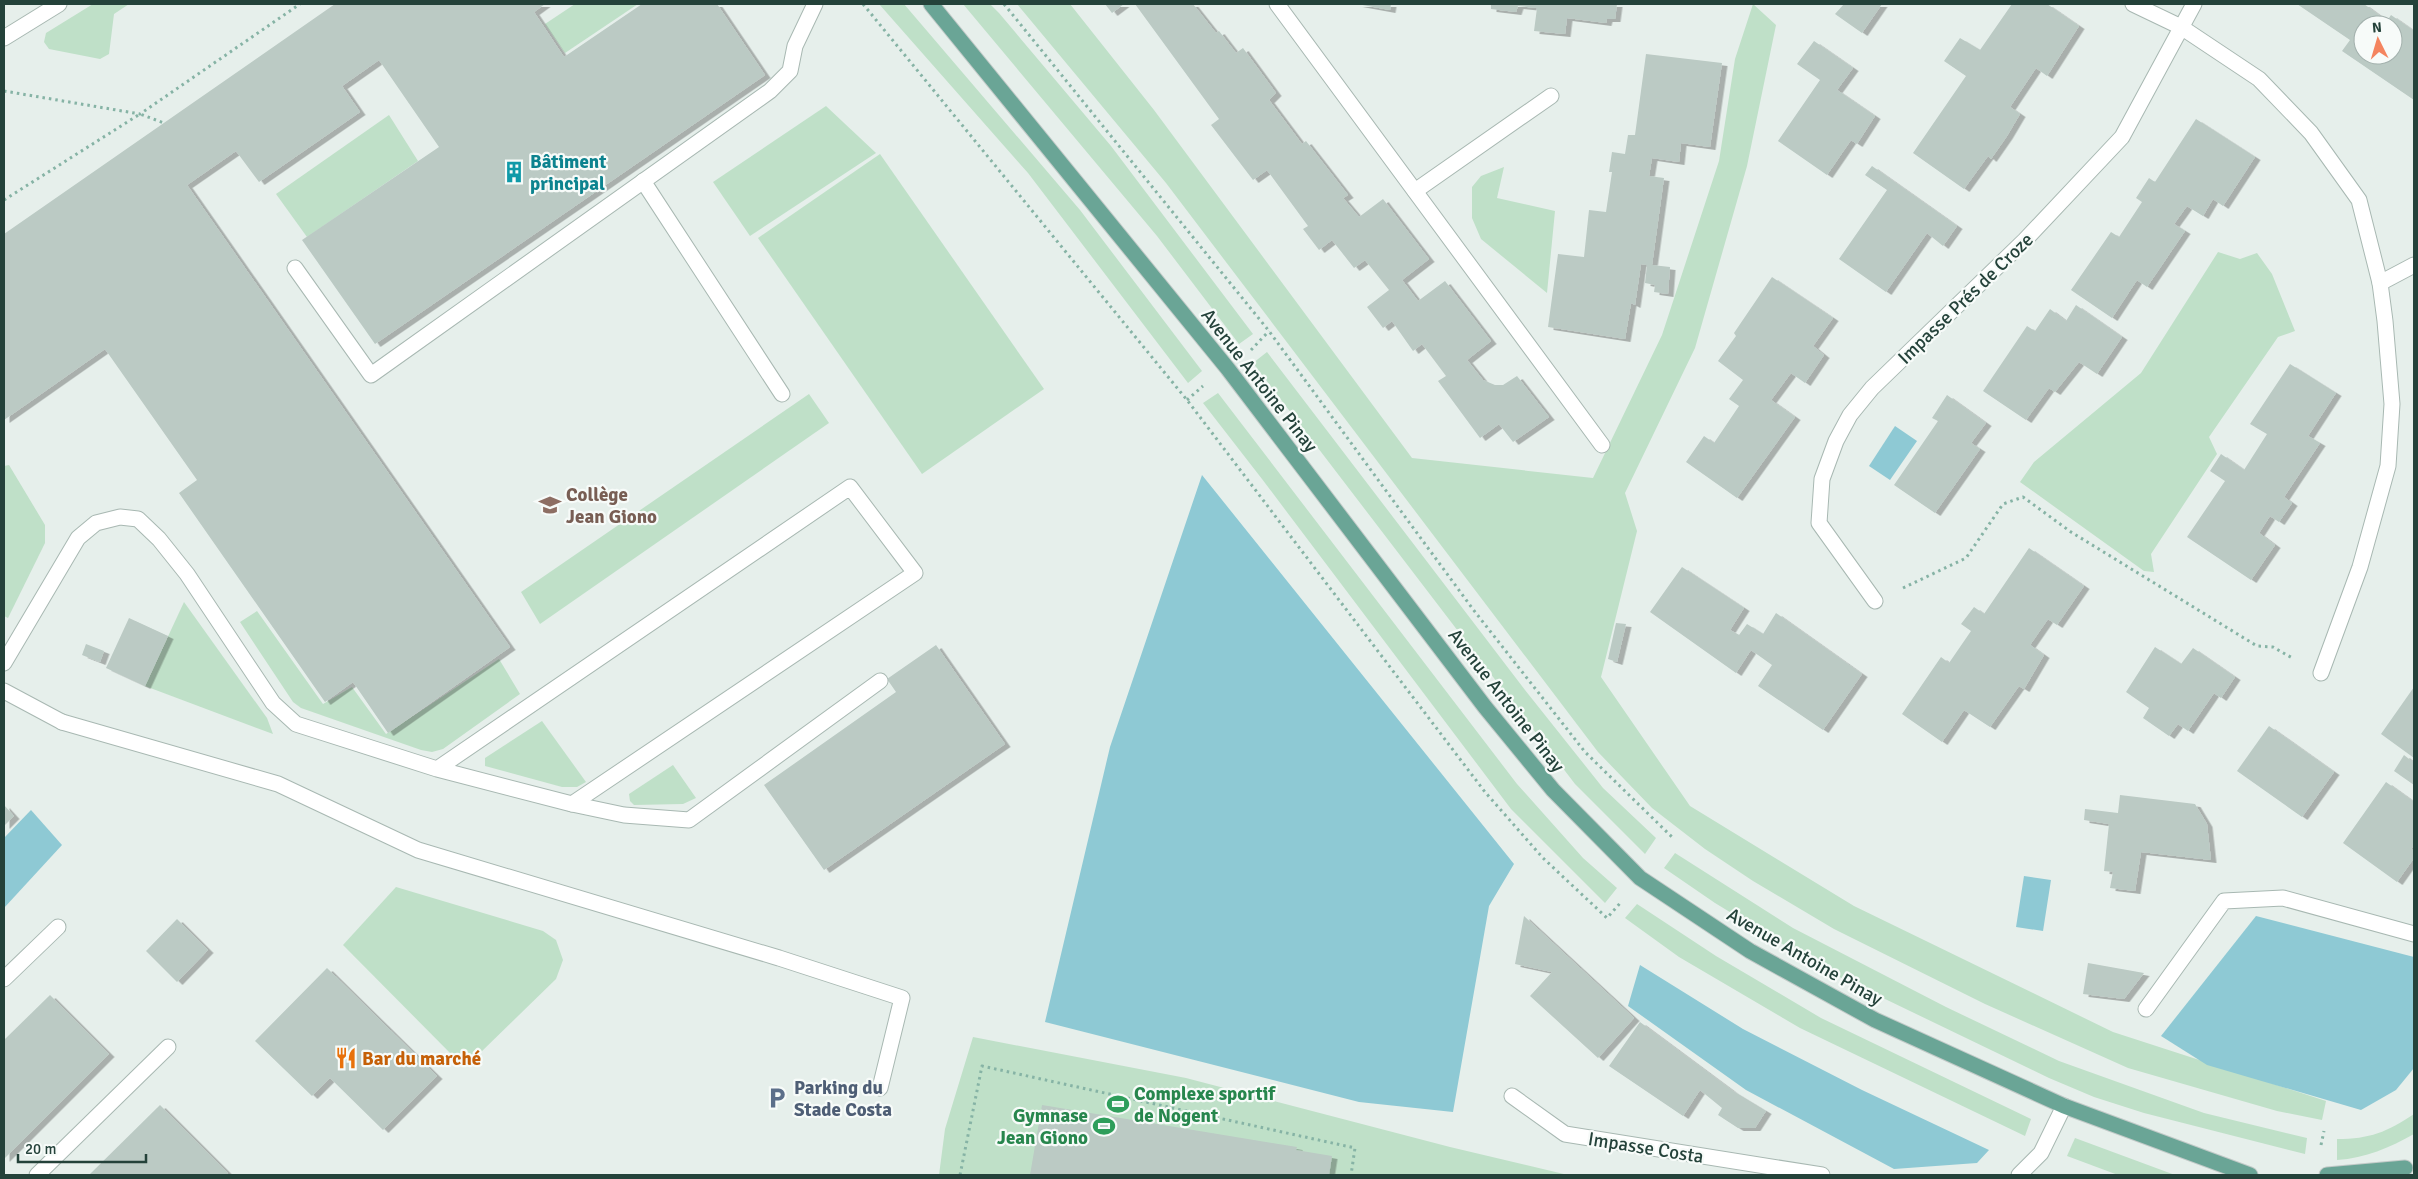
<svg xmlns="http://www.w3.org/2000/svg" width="2418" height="1179" font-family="Signika,sans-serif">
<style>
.green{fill:#bfe0c8}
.water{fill:#8ec9d4}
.building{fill:#bbcac4;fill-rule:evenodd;filter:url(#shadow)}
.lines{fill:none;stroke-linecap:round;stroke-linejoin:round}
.lane-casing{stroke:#a8b8b2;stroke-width:17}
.street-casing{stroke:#a8b8b2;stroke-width:17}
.primary-casing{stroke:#c2cac8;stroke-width:17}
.path{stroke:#86b3a5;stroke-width:3;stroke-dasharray:2.5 4;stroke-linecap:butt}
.lane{stroke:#fff;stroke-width:15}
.street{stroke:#fff;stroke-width:15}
.primary{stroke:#6aa596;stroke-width:15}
.labels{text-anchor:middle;stroke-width:4.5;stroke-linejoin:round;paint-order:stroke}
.culture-label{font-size:19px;font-weight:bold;fill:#0d838f;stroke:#f7fbf9;text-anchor:start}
.street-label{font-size:19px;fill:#24423a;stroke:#f7fbf9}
.education-label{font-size:19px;font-weight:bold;fill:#785e54;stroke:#f7fbf9;text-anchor:start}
.food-label{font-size:19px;font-weight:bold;fill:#c56008;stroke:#f7fbf9;text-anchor:start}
.service-label{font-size:19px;font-weight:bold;fill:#4e5e75;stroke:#f7fbf9;text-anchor:start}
.leisure-label{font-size:19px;font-weight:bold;fill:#27864d;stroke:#f7fbf9;text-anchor:start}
</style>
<defs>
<filter id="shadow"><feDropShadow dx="5.5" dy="3" stdDeviation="0" flood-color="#0004"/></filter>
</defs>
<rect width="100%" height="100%" fill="#e6efeb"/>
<g class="green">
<path d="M 93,4 L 129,4 L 114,14 L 109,54 L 100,59 L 49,49 L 44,42 L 46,33 Z"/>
<path d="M 575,4 L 638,4 L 565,53 L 545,24 Z"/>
<path d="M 879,4 L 904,4 L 1080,210 L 1202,371 L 1188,383 L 1028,173 Z"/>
<path d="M 963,4 L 990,4 L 999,13 L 1111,146 L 1253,334 L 1239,344 L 1157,236 Z"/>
<path d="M 1017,4 L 1070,4 L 1154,110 L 1412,458 L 1593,478 L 1662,335 L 1719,161 L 1735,59 L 1753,4 L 1776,25 L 1747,166 L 1695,348 L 1625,493 L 1637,531 L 1601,677 L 1690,806 L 1854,906 L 2113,1032 L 2326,1101 L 2322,1120 L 2277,1111 L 2128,1068 L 1985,1004 L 1834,929 L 1753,881 L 1705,849 L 1652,808 L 1598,752 L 1166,183 Z"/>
<path d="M 826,106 L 876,153 L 750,236 L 713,182 Z"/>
<path d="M 389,115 L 418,161 L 307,237 L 276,194 Z"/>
<path d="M 880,154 L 1044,389 L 922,474 L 758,238 Z"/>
<path d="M 1504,167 L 1497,198 L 1555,211 L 1547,293 L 1481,239 L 1472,218 L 1472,187 L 1481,176 Z"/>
<path d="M 2218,252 L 2240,259 L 2257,253 L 2272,274 L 2295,331 L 2278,337 L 2209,437 L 2217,454 L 2151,554 L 2154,572 L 2144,571 L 2020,482 L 2034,462 L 2141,373 Z"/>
<path d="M 1267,352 L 1525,690 L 1603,788 L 1656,838 L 1645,854 L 1575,784 L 1253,363 Z"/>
<path d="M 1218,393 L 1517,784 L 1583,858 L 1617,888 L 1605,903 L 1511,809 L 1262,479 L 1203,403 Z"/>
<path d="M 809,394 L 829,423 L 540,624 L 521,592 Z"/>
<path d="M 9,465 L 45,525 L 45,543 L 8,618 L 4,616 L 4,466 Z"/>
<path d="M 184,602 L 267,718 L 273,734 L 145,686 Z"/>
<path d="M 257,611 L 323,704 L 352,687 L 386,734 L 499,659 L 520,694 L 443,749 L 432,752 L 421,750 L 301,708 L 293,702 L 240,622 Z"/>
<path d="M 542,721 L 586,782 L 577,787 L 562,787 L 485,766 L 485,758 Z"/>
<path d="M 673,765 L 696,798 L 683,804 L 634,805 L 630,801 L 629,794 Z"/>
<path d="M 1675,853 L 1793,928 L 1946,1007 L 2059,1061 L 2204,1113 L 2307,1138 L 2305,1154 L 2144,1113 L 2094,1097 L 2049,1078 L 1827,971 L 1715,903 L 1664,868 Z"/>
<path d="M 396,887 L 543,931 L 556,940 L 563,960 L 556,979 L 478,1055 L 457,1060 L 343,945 Z"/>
<path d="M 1637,904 L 1716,956 L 1821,1018 L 2031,1119 L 2025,1136 L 1800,1028 L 1679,957 L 1625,918 Z"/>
<path d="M 973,1037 L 1186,1078 L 1450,1147 L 1568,1175 L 939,1175 L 945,1129 Z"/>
<path d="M 2414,1114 L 2414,1134 C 2389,1148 2366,1158 2337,1160 L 2337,1139 C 2370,1139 2387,1132 2414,1114 Z"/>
<path d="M 2075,1138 L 2175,1175 L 2118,1175 L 2067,1156 Z"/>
</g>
<g class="water">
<path d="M 1895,426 L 1917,441 L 1890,480 L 1869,466 Z"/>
<path d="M 1202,475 L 1514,864 L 1489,906 L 1453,1112 L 1359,1102 L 1045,1022 L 1110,747 Z"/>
<path d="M 31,810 L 62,845 L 4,908 L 4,838 Z"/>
<path d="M 2024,876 L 2051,880 L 2043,931 L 2016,927 Z"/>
<path d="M 2256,916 L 2414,957 L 2414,1068 L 2396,1090 L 2361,1110 L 2207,1065 L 2161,1036 Z"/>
<path d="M 1640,965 L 1743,1029 L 1862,1090 L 1989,1150 L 1977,1163 L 1894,1169 L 1746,1090 L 1628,1006 Z"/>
</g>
<g class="building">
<path d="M 335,4 L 545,4 L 534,12 L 564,57 L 642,4 L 717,4 L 765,75 L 375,344 L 302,240 L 439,147 L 379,60 L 342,86 L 360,112 L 259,182 L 236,151 L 187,185 L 510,647 L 388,733 L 353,682 L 325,702 L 179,493 L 197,480 L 105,349 L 4,420 L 4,234 Z"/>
<path d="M 1105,4 L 1124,4 L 1112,13 Z"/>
<path d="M 1135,4 L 1193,4 L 1216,33 L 1219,31 L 1236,53 L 1243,48 L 1276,93 L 1269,100 L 1302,144 L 1306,141 L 1348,195 L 1343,198 L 1359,217 L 1383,199 L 1429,259 L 1402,280 L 1418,301 L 1445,281 L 1491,341 L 1467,360 L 1483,380 L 1495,385 L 1503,385 L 1517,376 L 1549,417 L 1513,442 L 1499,424 L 1480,438 L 1438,381 L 1446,376 L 1422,344 L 1413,351 L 1392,321 L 1383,328 L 1367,307 L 1389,290 L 1365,260 L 1354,268 L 1332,240 L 1319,250 L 1303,229 L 1308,226 L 1267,170 L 1253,180 L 1211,125 L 1219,119 Z"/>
<path d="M 1357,4 L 1391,4 L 1390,10 Z"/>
<path d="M 1491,4 L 1617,4 L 1615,19 L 1607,19 L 1606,23 L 1567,18 L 1565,34 L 1534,31 L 1537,8 L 1518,6 L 1516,12 L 1491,9 Z"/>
<path d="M 1844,4 L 1882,4 L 1862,33 L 1835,14 Z"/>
<path d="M 2012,4 L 2047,4 L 2079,26 L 2047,76 L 2036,68 L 2010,107 L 2020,114 L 2007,136 L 1991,159 L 1988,156 L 1964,189 L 1913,153 L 1966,76 L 1944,61 L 1960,38 L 1980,50 Z"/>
<path d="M 2297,4 L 2364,4 L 2387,21 L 2391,15 L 2414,31 L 2414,100 L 2342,51 L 2350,40 ZM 2363,25 L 2393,25 L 2393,55 L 2363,55 Z"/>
<path d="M 1814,41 L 1853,68 L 1837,90 L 1875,116 L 1857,144 L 1851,140 L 1827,175 L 1778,141 L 1820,80 L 1797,64 Z"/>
<path d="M 1646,54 L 1722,63 L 1710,147 L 1681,143 L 1679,162 L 1652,158 L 1649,176 L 1664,178 L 1652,265 L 1670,267 L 1668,294 L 1654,292 L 1655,285 L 1645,283 L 1647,265 L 1641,264 L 1635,305 L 1631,303 L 1625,339 L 1548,327 L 1558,254 L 1584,257 L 1589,210 L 1606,212 L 1612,172 L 1609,172 L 1612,152 L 1625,154 L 1628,135 L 1635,135 Z"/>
<path d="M 2196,119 L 2255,157 L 2223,206 L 2213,199 L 2203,216 L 2187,206 L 2174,224 L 2185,231 L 2147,287 L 2137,280 L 2112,318 L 2071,290 L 2111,232 L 2119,237 L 2142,202 L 2136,198 L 2149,178 L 2155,182 Z"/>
<path d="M 1872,166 L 1957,226 L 1943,246 L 1927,233 L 1886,292 L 1839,259 L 1887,190 L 1865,175 Z"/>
<path d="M 1772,277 L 1833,318 L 1813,346 L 1824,355 L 1805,383 L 1791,373 L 1771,400 L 1795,417 L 1737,498 L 1686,462 L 1704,436 L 1714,443 L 1739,406 L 1729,399 L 1743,380 L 1718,361 L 1736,336 L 1734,333 Z"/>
<path d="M 2076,305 L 2122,337 L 2097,374 L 2079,362 L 2055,392 L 2049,388 L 2026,420 L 1983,391 L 2027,326 L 2035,331 L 2050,309 L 2066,321 Z"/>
<path d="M 2290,364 L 2336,393 L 2308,436 L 2320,443 L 2284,497 L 2292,503 L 2279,522 L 2270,516 L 2259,533 L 2275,545 L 2251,580 L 2187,537 L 2225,481 L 2210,471 L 2221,454 L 2244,470 L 2267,434 L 2250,424 Z"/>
<path d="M 1947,395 L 1986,423 L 1971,443 L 1980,449 L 1935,513 L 1894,485 L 1938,421 L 1932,418 Z"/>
<path d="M 2029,548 L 2084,586 L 2057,625 L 2048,619 L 2030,645 L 2044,655 L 2024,689 L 2019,686 L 1990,727 L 1964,710 L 1942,742 L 1902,714 L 1941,657 L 1949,663 L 1971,631 L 1961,624 L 1974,607 L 1984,614 Z"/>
<path d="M 1682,567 L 1744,608 L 1730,630 L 1739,635 L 1747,624 L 1763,634 L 1776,613 L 1862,674 L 1823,730 L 1758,686 L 1772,665 L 1751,650 L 1736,673 L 1650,612 Z"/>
<path d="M 129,618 L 168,636 L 145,686 L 106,668 Z"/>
<path d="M 1616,623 L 1626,624 L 1617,662 L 1608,659 Z"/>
<path d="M 86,644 L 104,651 L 100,662 L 82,655 Z"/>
<path d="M 936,645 L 1005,744 L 824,870 L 764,785 L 896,692 L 887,679 Z"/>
<path d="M 2155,647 L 2181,664 L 2193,648 L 2235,677 L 2221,698 L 2214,693 L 2188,731 L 2178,724 L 2169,736 L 2143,718 L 2149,708 L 2126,692 Z"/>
<path d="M 2414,687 L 2414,758 L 2381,734 Z"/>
<path d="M 2269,726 L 2334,772 L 2302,817 L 2237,771 Z"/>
<path d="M 2404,755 L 2414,763 L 2414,785 L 2394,771 Z"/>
<path d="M 2386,782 L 2414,802 L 2414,845 L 2411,849 L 2414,851 L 2414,858 L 2397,882 L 2343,843 Z"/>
<path d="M 2120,795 L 2195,804 L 2207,824 L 2211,860 L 2141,852 L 2135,891 L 2110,888 L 2113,872 L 2104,871 L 2109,824 L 2084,820 L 2085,809 L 2118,813 Z"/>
<path d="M 4,805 L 14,816 L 4,826 Z"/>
<path d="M 1524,916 L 1634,1018 L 1598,1058 L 1530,996 L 1552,972 L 1515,964 Z"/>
<path d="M 177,919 L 208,950 L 177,982 L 146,951 Z"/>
<path d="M 2088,963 L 2144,973 L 2124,999 L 2083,994 Z"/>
<path d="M 327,968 L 437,1076 L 383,1130 L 330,1078 L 312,1096 L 255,1041 Z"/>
<path d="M 50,995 L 109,1054 L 4,1159 L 4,1040 Z"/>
<path d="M 1640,1022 L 1733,1091 L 1766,1111 L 1755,1128 L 1738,1128 L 1718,1115 L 1722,1108 L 1700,1090 L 1683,1116 L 1609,1066 Z"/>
<path d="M 160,1105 L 228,1173 L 226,1175 L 89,1175 Z"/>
<path d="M 1042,1105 L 1297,1147 L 1296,1150 L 1332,1156 L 1329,1175 L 1030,1175 Z"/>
</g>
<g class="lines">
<g class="lane-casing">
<g id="lane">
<path d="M 643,181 L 782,394"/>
<path d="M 295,268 L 371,375 L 770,91 L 790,71 L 795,46 L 815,4"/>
<path d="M 2380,283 L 2414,265"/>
<path d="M 4,663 L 78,538 L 96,523 L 120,517 L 138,519 L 159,539 L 187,574 L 273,703 L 296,724 L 437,769 L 572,804 L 915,573 L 850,487 L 437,769"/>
<path d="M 62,722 L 278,784 L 418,850 L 779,958 L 902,998 L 880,1088"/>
<path d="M 572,804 L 624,815 L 689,820 L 880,681"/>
<path d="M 4,979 L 58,927"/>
<path d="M 37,1175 L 168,1047"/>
</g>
</g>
<g class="street-casing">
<g id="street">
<path d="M 1277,4 L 1602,445"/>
<path d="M 2133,4 L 2181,27 L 2259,79 L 2311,133 L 2359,200 L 2380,283 L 2385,321 L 2392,404 L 2388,466 L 2360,567 L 2321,673"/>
<path d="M 4,38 L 59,4"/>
<path d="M 1415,191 L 1551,96"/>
<path d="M 1875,601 L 1819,523 L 1822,479 L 1836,441 L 1850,415 L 1872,388 L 2025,240 L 2122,137 L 2194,4"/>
<path d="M 4,691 L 62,722"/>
<path d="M 2146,1009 L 2224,901 L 2283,898 L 2414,934"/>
<path d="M 1512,1096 L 1565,1134 L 1822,1175"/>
<path d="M 2019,1175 L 2041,1153 L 2064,1106"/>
</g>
</g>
<g class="primary-casing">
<g id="primary">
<path d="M 931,4 L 1228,369 L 1485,707 L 1553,790 L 1640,878 L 1750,951 L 1875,1020 L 2064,1106 L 2250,1175"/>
<path d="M 2327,1175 L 2405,1168"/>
</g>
</g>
<g class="path">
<path d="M 863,4 L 1187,400 L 1485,792 L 1543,858 L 1607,918 L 1622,901"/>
<path d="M 1004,4 L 1269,331 L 1472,608 L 1585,752 L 1673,838"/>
<path d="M 4,91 L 140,114 L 300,4"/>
<path d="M 4,200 L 140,114 L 164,123"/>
<path d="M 1251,350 L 1269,331"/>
<path d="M 1187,400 L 1203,386"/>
<path d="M 1903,588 L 1966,558 L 2003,504 L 2023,497 L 2071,532 L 2257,646 L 2273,647 L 2294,659"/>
<path d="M 2321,1145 L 2324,1131"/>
<path d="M 960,1175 L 982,1066 L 1355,1148 L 1351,1175"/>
</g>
<use href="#lane" class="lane"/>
<use href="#street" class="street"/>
<use href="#primary" class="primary"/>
</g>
<defs>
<g id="building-bare" transform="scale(1.725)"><path d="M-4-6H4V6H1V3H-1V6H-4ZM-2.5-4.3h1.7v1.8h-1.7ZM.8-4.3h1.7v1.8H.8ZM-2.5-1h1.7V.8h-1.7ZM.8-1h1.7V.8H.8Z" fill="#0f9aa8" stroke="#f7fbf9" stroke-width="2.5" paint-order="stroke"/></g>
<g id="school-bare" transform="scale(1.725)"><path d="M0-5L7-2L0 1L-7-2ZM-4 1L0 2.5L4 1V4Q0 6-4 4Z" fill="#8d6e63" stroke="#f7fbf9" stroke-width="2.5" paint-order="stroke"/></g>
<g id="restaurant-bare" transform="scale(1.725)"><path d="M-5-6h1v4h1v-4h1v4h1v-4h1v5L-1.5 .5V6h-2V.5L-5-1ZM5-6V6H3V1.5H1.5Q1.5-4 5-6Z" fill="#e8710a" stroke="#f7fbf9" stroke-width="2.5" paint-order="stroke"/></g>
<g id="parking-bare" transform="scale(1.725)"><path d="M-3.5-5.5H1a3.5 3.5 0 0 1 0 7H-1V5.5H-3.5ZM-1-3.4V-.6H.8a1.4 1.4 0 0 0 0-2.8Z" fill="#5c6f8a" stroke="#f7fbf9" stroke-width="2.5" paint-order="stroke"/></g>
<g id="stadium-bare" transform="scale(1.725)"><path d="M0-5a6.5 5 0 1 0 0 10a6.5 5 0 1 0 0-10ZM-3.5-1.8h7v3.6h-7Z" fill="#2e9e5b" stroke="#f7fbf9" stroke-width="2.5" paint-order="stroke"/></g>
</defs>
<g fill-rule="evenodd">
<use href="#building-bare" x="514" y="172"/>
<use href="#school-bare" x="550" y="505"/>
<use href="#restaurant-bare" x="346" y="1058"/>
<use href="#parking-bare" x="777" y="1098"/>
<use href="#stadium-bare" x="1118" y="1104"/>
<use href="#stadium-bare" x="1104" y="1126"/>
</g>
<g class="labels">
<g class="culture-label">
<text x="530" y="168">Bâtiment<tspan x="530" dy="22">principal</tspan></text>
</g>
<g class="street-label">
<text transform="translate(1965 298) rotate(-44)" y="7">Impasse Prés de Croze</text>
<text transform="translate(1260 380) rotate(52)" y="7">Avenue Antoine Pinay</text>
<text transform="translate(1507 700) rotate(52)" y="7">Avenue Antoine Pinay</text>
<text transform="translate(1805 956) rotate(30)" y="7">Avenue Antoine Pinay</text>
<text transform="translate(1646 1147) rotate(9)" y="7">Impasse Costa</text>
</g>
<g class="education-label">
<text x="566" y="501">Collège<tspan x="566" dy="22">Jean Giono</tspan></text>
</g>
<g class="food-label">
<text x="362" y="1065">Bar du marché</text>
</g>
<g class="service-label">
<text x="794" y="1094">Parking du<tspan x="794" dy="22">Stade Costa</tspan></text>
</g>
<g class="leisure-label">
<text x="1134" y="1100">Complexe sportif<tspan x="1134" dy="22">de Nogent</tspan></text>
<text x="1088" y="1122" text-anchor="end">Gymnase<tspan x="1088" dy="22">Jean Giono</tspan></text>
</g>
</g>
<rect width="2418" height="1179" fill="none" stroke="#24423a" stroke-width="10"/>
<g transform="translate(2378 40) rotate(355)"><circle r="24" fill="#f7fbf9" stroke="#a3b1ad"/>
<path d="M0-4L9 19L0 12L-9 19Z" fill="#f4845f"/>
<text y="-8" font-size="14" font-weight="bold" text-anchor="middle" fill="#24423a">N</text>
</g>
<path d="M18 1154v8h128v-8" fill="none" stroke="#24423a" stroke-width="2.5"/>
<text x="25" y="1154" font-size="15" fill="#24423a" stroke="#f7fbf9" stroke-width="4" paint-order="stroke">20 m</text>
</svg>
